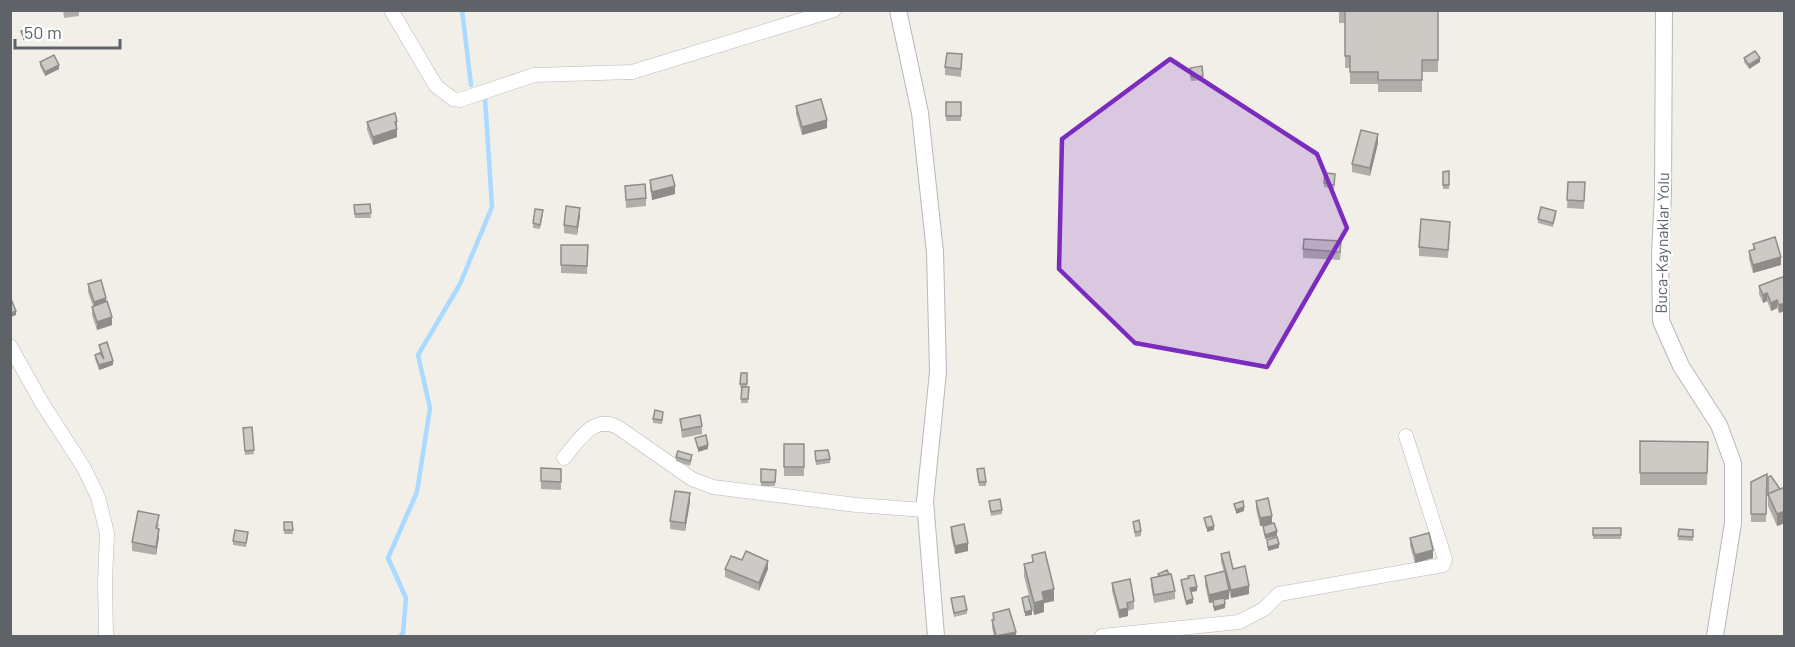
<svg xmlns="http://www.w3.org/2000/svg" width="1795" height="647" font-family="Barlow,sans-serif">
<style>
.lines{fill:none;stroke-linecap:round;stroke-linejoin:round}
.stream{stroke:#aadaff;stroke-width:4.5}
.minor-casing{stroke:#b5b8bc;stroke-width:15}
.tertiary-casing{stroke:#b5b8bc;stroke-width:18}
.minor{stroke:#fff;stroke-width:14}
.tertiary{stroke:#fff;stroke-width:16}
.wall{fill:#afaea9}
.shaded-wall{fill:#8f8d8a}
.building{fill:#cccac5;stroke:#8f8d8a;stroke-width:1.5}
.marked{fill:#7b2cbf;fill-opacity:0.2;stroke:#7b2cbf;stroke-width:4.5;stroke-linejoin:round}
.labels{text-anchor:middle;stroke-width:4.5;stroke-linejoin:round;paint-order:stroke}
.street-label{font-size:16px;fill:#5f6368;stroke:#fff}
</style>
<rect width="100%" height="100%" fill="#f1efe8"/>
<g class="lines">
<g class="stream">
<path d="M 462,10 L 471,85"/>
<path d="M 400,636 L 403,633 L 406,598 L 388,558 L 417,492 L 430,408 L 418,355 L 460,284 L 492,207 L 485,99"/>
</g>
<g class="minor-casing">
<g id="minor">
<path d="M 391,10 L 436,86 L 453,99 L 460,100 L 534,75 L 632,72 L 834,10"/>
<path d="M 10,346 L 42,403 L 84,468 L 98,497 L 107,533 L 105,582 L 106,636"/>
<path d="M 564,458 C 578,441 594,413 619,428 L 692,479 L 713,487 L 856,505 L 925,510"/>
<path d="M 1102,636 L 1239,622 L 1264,609 L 1279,594 L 1443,565 L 1445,559 L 1406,436"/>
</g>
</g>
<g class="tertiary-casing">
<g id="tertiary">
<path d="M 898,10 L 920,113 L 935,252 L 938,372 L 925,501 L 936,636"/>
<path d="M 1664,10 L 1663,193 L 1660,255 L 1661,321 L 1681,366 L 1719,425 L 1733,463 L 1733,523 L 1715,636"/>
</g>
</g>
<use href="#minor" class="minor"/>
<use href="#tertiary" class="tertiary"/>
</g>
<g class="wall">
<path d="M 63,10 L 79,10 L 79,16 L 64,18 Z"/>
<path d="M 1339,10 L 1438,10 L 1438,72 L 1422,72 L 1422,92 L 1378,92 L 1378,84 L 1350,84 L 1350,68 L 1345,68 L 1345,23 L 1339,23 Z"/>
<path d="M 1744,58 L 1760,62 L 1749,69 L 1744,62 Z"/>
<path d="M 40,62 L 59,69 L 45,76 L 40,66 Z"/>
<path d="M 962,62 L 961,77 L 945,75 L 945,67 Z"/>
<path d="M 1190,72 L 1203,76 L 1203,80 L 1191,81 Z"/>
<rect x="946" y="102" width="15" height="19"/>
<path d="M 796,106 L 827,128 L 802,135 L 796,114 Z"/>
<path d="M 397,121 L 397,137 L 373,145 L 367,130 L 367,122 Z"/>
<path d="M 1378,143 L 1370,176 L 1352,172 L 1352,164 Z"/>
<path d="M 1449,171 L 1449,189 L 1443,189 L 1443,172 Z"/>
<path d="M 1335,179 L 1334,189 L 1324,187 L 1324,183 Z"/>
<path d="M 650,180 L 675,194 L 652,200 L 650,189 Z"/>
<path d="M 1568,182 L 1585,182 L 1584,209 L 1567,208 Z"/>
<path d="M 625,186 L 646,198 L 646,206 L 626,208 Z"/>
<path d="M 370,204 L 371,218 L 355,218 L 354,205 Z"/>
<path d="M 543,214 L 540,229 L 533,228 L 533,223 Z"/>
<path d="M 1556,215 L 1553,227 L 1538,223 L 1538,219 Z"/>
<path d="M 580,216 L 577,235 L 564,233 L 564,225 Z"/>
<path d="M 1450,230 L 1448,258 L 1419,256 L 1419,247 Z"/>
<path d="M 1753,244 L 1781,265 L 1753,273 L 1749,259 L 1749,251 L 1753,249 Z"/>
<path d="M 561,245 L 588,245 L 587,274 L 561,273 Z"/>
<path d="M 1303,249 L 1341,250 L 1340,260 L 1303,258 Z"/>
<path d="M 1785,276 L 1779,313 L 1777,308 L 1771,311 L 1767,301 L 1763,303 L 1759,294 L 1759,286 Z"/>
<path d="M 88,284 L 106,302 L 112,325 L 97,330 L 92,315 L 92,307 L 93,306 L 88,292 Z"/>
<path d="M 99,345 L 113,365 L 99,370 L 95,359 L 95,355 L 100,353 Z"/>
<path d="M 741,373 L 747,373 L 747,387 L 749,387 L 748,403 L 741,403 L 742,388 L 740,388 Z"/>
<path d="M 663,416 L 662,424 L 653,423 L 653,419 Z"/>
<path d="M 680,419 L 702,426 L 702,434 L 682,438 Z"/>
<path d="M 252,427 L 254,454 L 245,455 L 243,428 Z"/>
<path d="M 1640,441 L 1708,442 L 1707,485 L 1640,485 Z"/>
<rect x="784" y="444" width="20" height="32"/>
<path d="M 815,451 L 830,459 L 830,463 L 816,465 Z"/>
<path d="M 676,457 L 692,459 L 690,466 L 676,461 Z"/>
<path d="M 541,468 L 561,469 L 561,490 L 541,489 Z"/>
<path d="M 761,469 L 776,470 L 775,486 L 761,486 Z"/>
<path d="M 977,473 L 986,482 L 986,486 L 979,486 Z"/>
<path d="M 1767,474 L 1766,522 L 1751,522 L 1751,482 Z"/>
<path d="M 1768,477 L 1780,489 L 1785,487 L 1785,523 L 1777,526 L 1768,506 Z"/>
<path d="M 989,501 L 1002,510 L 1002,514 L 991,516 Z"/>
<path d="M 1256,501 L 1272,523 L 1277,536 L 1265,539 L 1263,526 L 1260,526 L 1256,509 Z"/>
<path d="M 690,502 L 685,531 L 670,529 L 670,521 Z"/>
<path d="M 284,522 L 292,522 L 293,534 L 284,534 Z"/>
<path d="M 1133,522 L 1141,531 L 1141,536 L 1135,537 Z"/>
<path d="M 159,523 L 158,529 L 159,537 L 156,555 L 132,551 L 132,542 Z"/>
<path d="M 951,527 L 968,551 L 955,554 L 951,535 Z"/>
<rect x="1593" y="528" width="28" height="11"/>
<path d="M 1679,529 L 1693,530 L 1693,541 L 1678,540 Z"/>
<path d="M 248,536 L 246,547 L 233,545 L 233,541 Z"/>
<path d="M 1410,538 L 1433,558 L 1415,563 L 1410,546 Z"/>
<path d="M 1221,554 L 1233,569 L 1249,594 L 1231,598 L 1229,592 L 1229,599 L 1224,600 L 1225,608 L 1214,611 L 1213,602 L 1209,603 L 1205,584 L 1205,576 L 1224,572 L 1221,562 Z"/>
<path d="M 1032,555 L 1054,601 L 1044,603 L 1044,612 L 1034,615 L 1024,576 L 1024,564 L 1032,562 Z"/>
<path d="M 742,560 L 768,569 L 759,591 L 725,577 L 725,569 Z"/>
<path d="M 1158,574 L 1175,591 L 1175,599 L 1154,603 L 1151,586 L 1151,578 L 1158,576 Z"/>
<path d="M 1181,580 L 1197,591 L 1191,592 L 1193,603 L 1186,605 L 1181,584 Z"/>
<path d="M 1112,583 L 1134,601 L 1134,609 L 1128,611 L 1128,616 L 1119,618 L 1112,591 Z"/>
<path d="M 951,598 L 967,610 L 967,614 L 954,617 Z"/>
<path d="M 993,613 L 1016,636 L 994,636 L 992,628 Z"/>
</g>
<g class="shaded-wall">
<path d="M 28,34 L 28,39 L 23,40 L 23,36 Z"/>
<path d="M 1760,58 L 1760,62 L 1749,69 L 1749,65 Z"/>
<path d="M 59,65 L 59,69 L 45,76 L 45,72 Z"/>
<path d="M 827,120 L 827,128 L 802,135 L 802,127 Z"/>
<path d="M 397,121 L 397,137 L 373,145 L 373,137 L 395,122 Z"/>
<path d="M 1378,134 L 1378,143 L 1370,176 L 1370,168 Z"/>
<path d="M 675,186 L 675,194 L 652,200 L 652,192 Z"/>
<path d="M 580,208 L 580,216 L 577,235 L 577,227 Z"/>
<path d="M 1781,257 L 1781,265 L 1753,273 L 1753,265 Z"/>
<path d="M 1767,293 L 1767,301 L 1763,303 L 1763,295 Z"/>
<path d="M 106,298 L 106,306 L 94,310 L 94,302 Z"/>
<path d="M 1777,300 L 1777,308 L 1771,311 L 1771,303 Z"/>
<path d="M 1785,303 L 1785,311 L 1779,313 L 1779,305 Z"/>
<path d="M 16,311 L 16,315 L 11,317 L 11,313 Z"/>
<path d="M 112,317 L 112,325 L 97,330 L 97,322 Z"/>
<path d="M 113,361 L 113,365 L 99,370 L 99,365 Z"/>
<path d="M 708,445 L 708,449 L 698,452 L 698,448 Z"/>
<path d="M 690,493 L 690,502 L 685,531 L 685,523 Z"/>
<path d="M 1244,507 L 1244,511 L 1236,514 L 1236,510 Z"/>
<path d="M 1785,511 L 1785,523 L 1777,526 L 1777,514 Z"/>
<path d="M 1272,516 L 1272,524 L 1260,526 L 1260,518 Z"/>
<path d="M 1214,526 L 1214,530 L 1207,532 L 1207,528 Z"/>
<path d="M 159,529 L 159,537 L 156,555 L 156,547 Z"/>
<path d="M 1277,531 L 1277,536 L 1265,539 L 1265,535 Z"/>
<path d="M 968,543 L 968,551 L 955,554 L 955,546 Z"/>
<path d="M 1279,544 L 1279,548 L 1268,551 L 1268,547 Z"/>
<path d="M 1433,550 L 1433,558 L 1415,563 L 1415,555 Z"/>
<path d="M 768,561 L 768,569 L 759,591 L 759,583 Z"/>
<path d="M 1249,586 L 1249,594 L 1231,598 L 1231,590 Z"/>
<path d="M 1197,587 L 1197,591 L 1190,592 L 1190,588 Z"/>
<path d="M 1054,589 L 1054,601 L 1044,603 L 1044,612 L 1034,615 L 1034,603 L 1042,592 Z"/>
<path d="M 1229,590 L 1229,599 L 1209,603 L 1209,595 Z"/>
<path d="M 1193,599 L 1193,603 L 1186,605 L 1186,601 Z"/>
<path d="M 1225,604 L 1225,608 L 1214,611 L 1214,607 Z"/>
<path d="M 1128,608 L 1128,616 L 1119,618 L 1119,610 Z"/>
<path d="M 1032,610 L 1032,615 L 1025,616 L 1025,612 Z"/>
<path d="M 1016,632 L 1016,636 L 998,636 Z"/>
</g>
<g class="building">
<path d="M 1339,10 L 1438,10 L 1438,60 L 1422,60 L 1422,80 L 1378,80 L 1378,72 L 1350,72 L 1350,56 L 1345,56 L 1345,11 L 1339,11 Z"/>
<path d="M 26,30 L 28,34 L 23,36 L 21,31 Z"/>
<path d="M 1755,51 L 1760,58 L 1749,65 L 1744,58 Z"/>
<path d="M 947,53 L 962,54 L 961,69 L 945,67 Z"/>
<path d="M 54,55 L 59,65 L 45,72 L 40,62 Z"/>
<path d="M 1202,66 L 1203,76 L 1191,77 L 1190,68 Z"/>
<path d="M 821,99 L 827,120 L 802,127 L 796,106 Z"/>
<rect x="946" y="102" width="15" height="14"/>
<path d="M 395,113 L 397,121 L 395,122 L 397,129 L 373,137 L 367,122 Z"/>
<path d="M 1361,130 L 1378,134 L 1370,168 L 1352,164 Z"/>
<path d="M 1449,171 L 1449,185 L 1443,185 L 1443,172 Z"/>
<path d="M 1325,173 L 1335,174 L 1334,185 L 1324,183 Z"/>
<path d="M 672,175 L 675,186 L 652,192 L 650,180 Z"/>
<path d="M 1568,182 L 1585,182 L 1584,201 L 1567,200 Z"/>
<path d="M 645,184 L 646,198 L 626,200 L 625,186 Z"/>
<path d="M 370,204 L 371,213 L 355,214 L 354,205 Z"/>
<path d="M 566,206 L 580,208 L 577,227 L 564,225 Z"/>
<path d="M 1541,207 L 1556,211 L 1553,223 L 1538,219 Z"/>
<path d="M 535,209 L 543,210 L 540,225 L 533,223 Z"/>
<path d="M 1421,219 L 1450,222 L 1448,250 L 1419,247 Z"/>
<path d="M 1775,237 L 1781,257 L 1753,265 L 1749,251 L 1755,249 L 1753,244 Z"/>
<path d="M 1304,239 L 1341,241 L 1340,252 L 1303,249 Z"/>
<path d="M 561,245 L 588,245 L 587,266 L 561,265 Z"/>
<path d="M 1785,276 L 1785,303 L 1779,305 L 1777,300 L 1771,303 L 1767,293 L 1763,295 L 1759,286 Z"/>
<path d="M 101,280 L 106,298 L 94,302 L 88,284 Z"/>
<path d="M 10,299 L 11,299 L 16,311 L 11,313 Z"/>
<path d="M 107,301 L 112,317 L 97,322 L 92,307 Z"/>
<path d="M 107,342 L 113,361 L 99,365 L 95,355 L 100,353 L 104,359 L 99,345 Z"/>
<path d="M 741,373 L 747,373 L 747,384 L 740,384 Z"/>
<path d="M 742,387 L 749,387 L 748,399 L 741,399 Z"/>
<path d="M 655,410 L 663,412 L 662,420 L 653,419 Z"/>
<path d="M 700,415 L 702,426 L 682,430 L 680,419 Z"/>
<path d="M 252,427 L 254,450 L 245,451 L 243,428 Z"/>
<path d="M 706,435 L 708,445 L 698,448 L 695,438 Z"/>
<path d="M 1640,441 L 1708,442 L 1707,473 L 1640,473 Z"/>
<rect x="784" y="444" width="20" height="23"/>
<path d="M 828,450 L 830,459 L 816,461 L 815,451 Z"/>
<path d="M 678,451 L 692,455 L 690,461 L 676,457 Z"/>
<path d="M 541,468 L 561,469 L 561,482 L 541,481 Z"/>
<path d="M 984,468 L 986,482 L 979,482 L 977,469 Z"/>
<path d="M 761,469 L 776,470 L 775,482 L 761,482 Z"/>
<path d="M 1767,474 L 1766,514 L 1751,514 L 1751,482 Z"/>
<path d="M 1771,476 L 1780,489 L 1768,494 L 1768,496 L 1768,477 Z"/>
<path d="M 1785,487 L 1785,511 L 1777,514 L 1768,494 Z"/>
<path d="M 675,491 L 690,493 L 685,523 L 670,521 Z"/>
<path d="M 1268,498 L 1272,516 L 1260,518 L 1256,501 Z"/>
<path d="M 1000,499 L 1002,510 L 991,512 L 989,501 Z"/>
<path d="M 1243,501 L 1244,507 L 1236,510 L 1234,504 Z"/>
<path d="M 138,511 L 159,515 L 156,528 L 159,529 L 156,547 L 132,542 Z"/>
<path d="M 1211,516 L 1214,526 L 1207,528 L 1204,518 Z"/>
<path d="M 1139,520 L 1141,531 L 1135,532 L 1133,522 Z"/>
<path d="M 284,522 L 292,522 L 293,530 L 284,530 Z"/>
<path d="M 1274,523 L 1277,531 L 1265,535 L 1263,526 Z"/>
<path d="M 964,524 L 968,543 L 955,546 L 951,527 Z"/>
<rect x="1593" y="528" width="28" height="7"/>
<path d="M 1679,529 L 1693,530 L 1693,537 L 1678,536 Z"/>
<path d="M 235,530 L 248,532 L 246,543 L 233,541 Z"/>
<path d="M 1429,533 L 1433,550 L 1415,555 L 1410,538 Z"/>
<path d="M 1277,537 L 1279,544 L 1268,547 L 1267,540 Z"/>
<path d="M 746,551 L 768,561 L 759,583 L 725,569 L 731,556 L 742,560 Z"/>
<path d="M 1045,552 L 1054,589 L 1042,592 L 1044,600 L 1034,603 L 1024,564 L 1033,562 L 1032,555 Z"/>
<path d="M 1229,552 L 1233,569 L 1245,566 L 1249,586 L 1231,590 L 1221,554 Z"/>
<path d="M 1167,570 L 1169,574 L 1159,576 L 1158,574 Z"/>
<path d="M 1225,571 L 1229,590 L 1209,595 L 1205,576 Z"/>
<path d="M 1171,574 L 1175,591 L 1154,595 L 1151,578 Z"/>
<path d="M 1194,575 L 1197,587 L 1190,588 L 1193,599 L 1186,601 L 1181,580 L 1189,578 L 1188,576 Z"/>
<path d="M 1130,579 L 1134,601 L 1127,603 L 1128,608 L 1119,610 L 1112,583 Z"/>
<path d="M 964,596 L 967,610 L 954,613 L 951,598 Z"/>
<path d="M 1028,596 L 1032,610 L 1025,612 L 1022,598 Z"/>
<path d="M 1224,598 L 1225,604 L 1214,607 L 1213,600 Z"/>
<path d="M 1009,609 L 1016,632 L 996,636 L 992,620 L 994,620 L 993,613 Z"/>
</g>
<path class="marked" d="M 1170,59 L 1317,154 L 1347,228 L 1267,367 L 1135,343 L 1059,269 L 1062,139 Z"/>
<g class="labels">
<g class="street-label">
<text transform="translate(1662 243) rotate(-89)" y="6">Buca-Kaynaklar Yolu</text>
</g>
</g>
<rect width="1795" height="647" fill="none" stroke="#5f6368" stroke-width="24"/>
<path d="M15 39v9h105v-9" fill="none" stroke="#5f6368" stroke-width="3"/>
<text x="24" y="39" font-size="18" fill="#5f6368" stroke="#ffffff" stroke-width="4.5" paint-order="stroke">50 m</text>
</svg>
